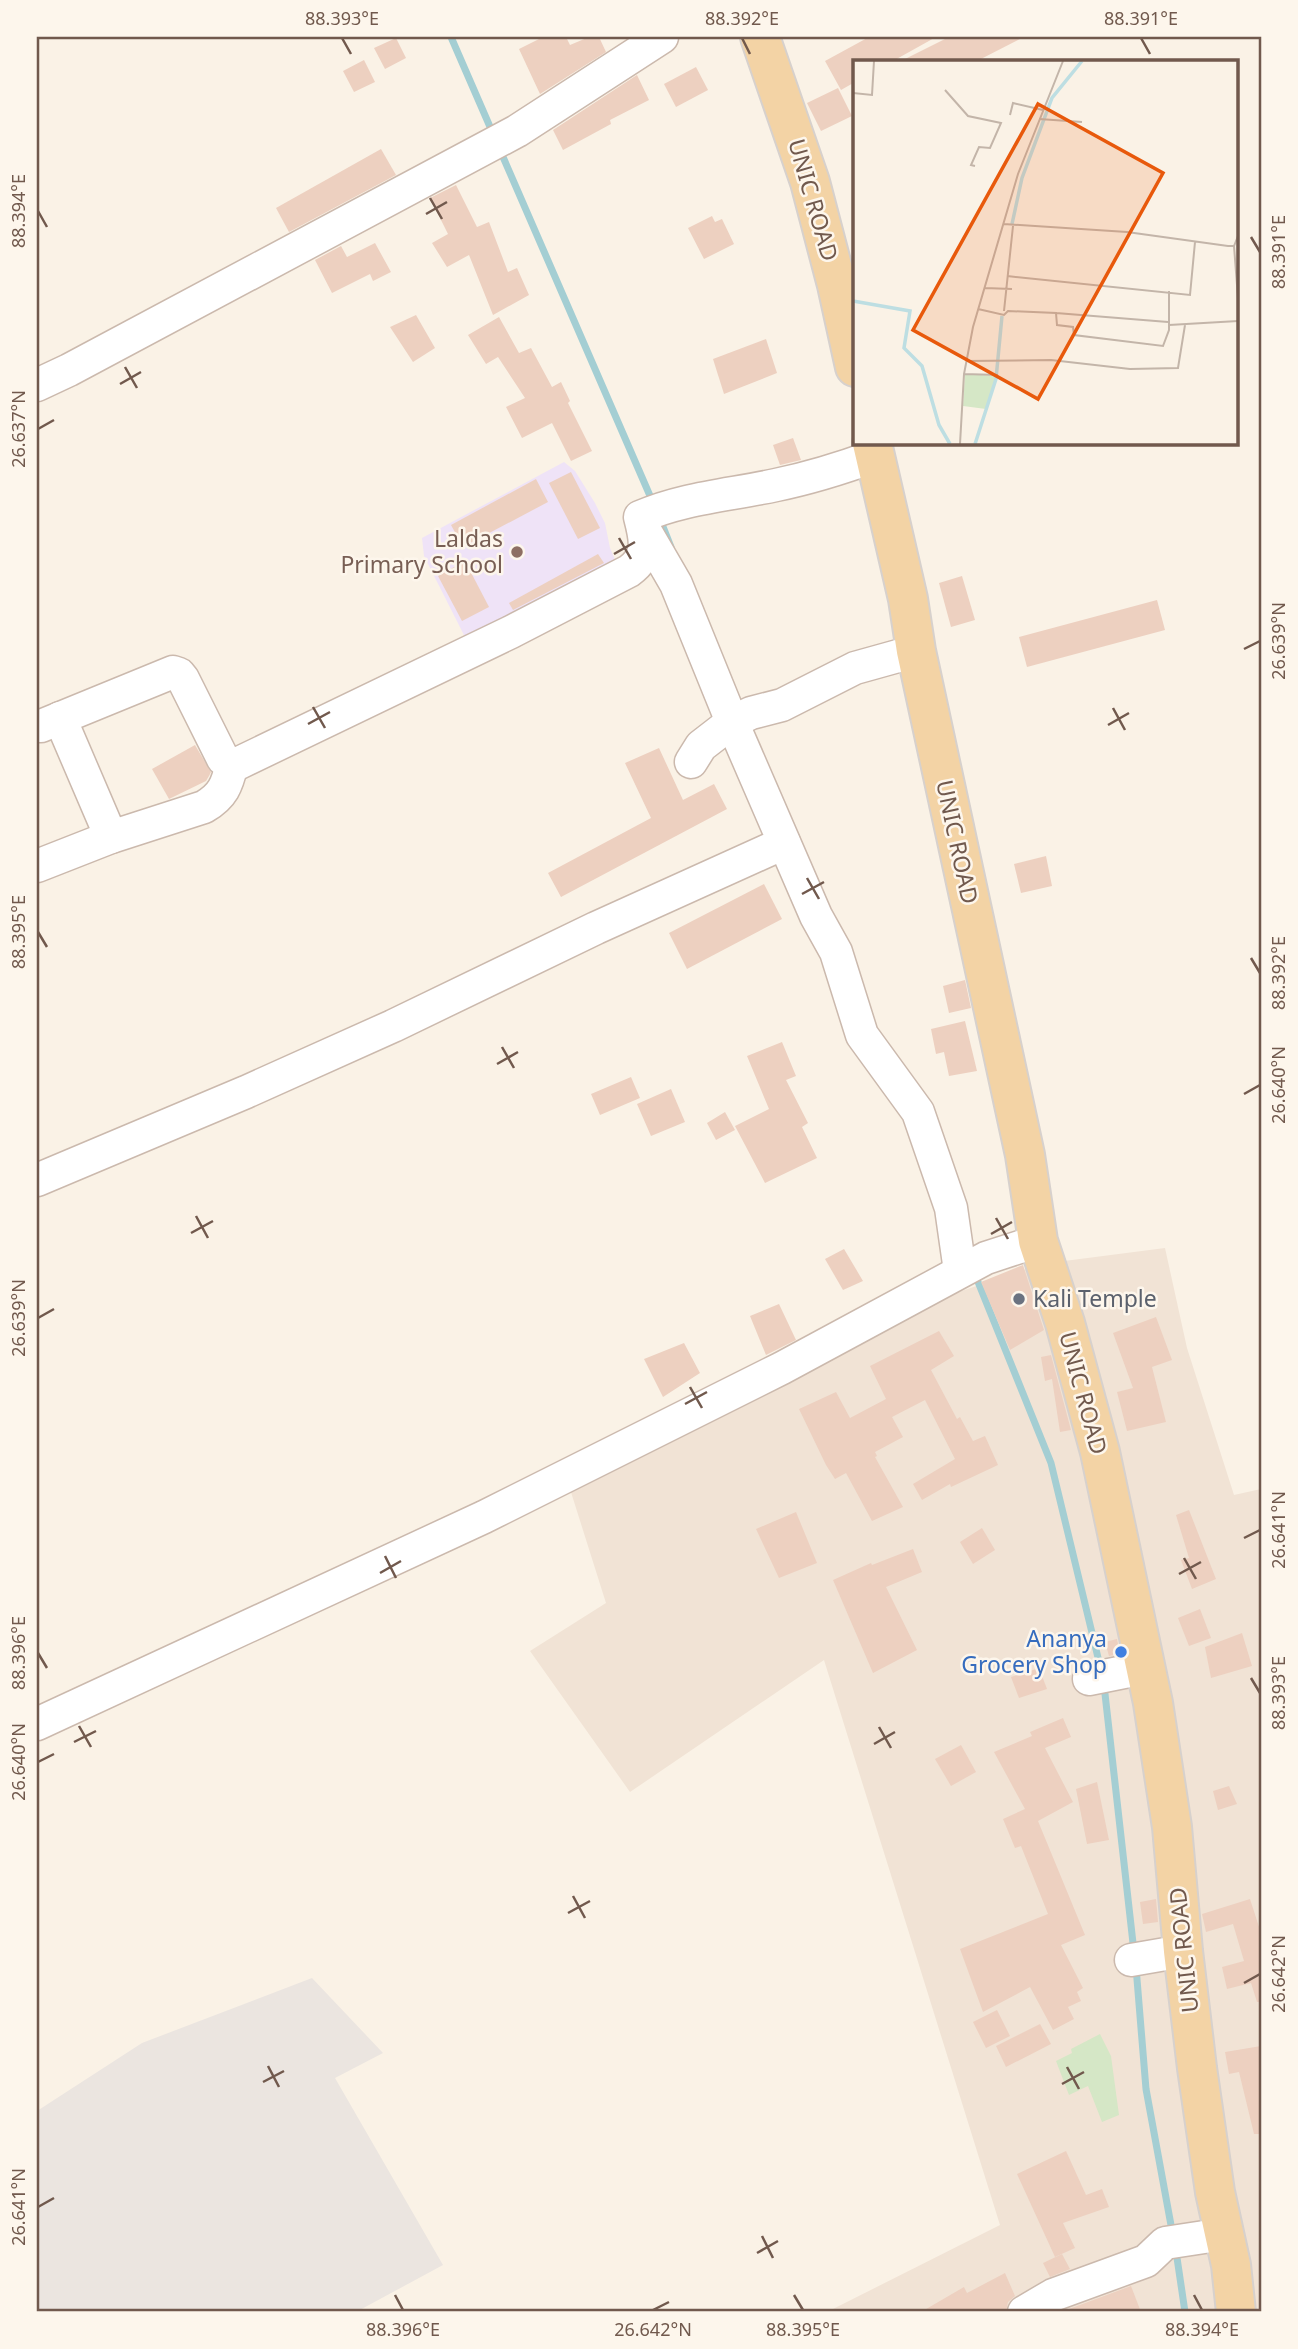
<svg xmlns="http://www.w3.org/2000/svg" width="1298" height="2349" font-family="'Noto Sans',sans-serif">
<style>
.residential{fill:#f1e3d5}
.industrial{fill:#ebe5e0}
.education{fill:#efe3f7}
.green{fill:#d5e7c6}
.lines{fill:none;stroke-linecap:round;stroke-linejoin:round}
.stream{stroke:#a4ced3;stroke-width:7}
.building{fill:#edd0c0}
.minor-casing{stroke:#cbb9ad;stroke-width:35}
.major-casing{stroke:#d7d1cd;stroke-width:42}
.minor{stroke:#fff;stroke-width:32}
.major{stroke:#f3d3a5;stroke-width:38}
.ticks{fill:none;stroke:#71594d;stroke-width:2.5}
.education-dot{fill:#8d6e63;stroke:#fdf6ec;stroke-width:2.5}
.worship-dot{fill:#6b7280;stroke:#fdf6ec;stroke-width:2.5}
.shop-dot{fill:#3f7fe0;stroke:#fdf6ec;stroke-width:2.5}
.labels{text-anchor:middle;stroke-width:5;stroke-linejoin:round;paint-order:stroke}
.street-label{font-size:23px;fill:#71594d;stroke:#fdf6ec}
.education-label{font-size:23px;fill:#785e54;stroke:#fdf6ec;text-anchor:end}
.worship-label{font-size:23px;fill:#5b616d;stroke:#fdf6ec;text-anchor:start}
.shop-label{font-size:23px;fill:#366cbe;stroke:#fdf6ec;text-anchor:end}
.inset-river{fill:none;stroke:#bddee2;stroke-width:3.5}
.inset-road{fill:none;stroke:#c3b5a9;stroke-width:2}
.view{fill:#e8590c;fill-opacity:0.15;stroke:#e8590c;stroke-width:3.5}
.inset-edge{fill:none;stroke:#71594d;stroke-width:3.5}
.neatline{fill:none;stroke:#71594d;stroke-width:2.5}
.ticks-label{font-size:18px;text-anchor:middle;fill:#71594d}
</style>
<rect width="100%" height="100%" fill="#faf2e6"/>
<path class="residential" d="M 1165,1248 L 1187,1348 L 1234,1495 L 1261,1489 L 1261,2312 L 827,2312 L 1000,2225 L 824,1660 L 630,1792 L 530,1651 L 606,1603 L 570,1489 L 947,1296 L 1041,1264 Z"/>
<path class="industrial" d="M 312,1978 L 383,2053 L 335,2078 L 443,2265 L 356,2312 L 37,2312 L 37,2111 L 142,2043 Z"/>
<path class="education" d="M 564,462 L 575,471 L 595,503 L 605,523 L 610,548 L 616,562 L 469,645 L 424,556 L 422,538 Z"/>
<path class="green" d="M 1100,2034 L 1111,2056 L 1119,2115 L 1102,2122 L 1088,2086 L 1069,2095 L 1056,2061 L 1072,2053 L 1071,2049 Z"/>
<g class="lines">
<g class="stream">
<path d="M 451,37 L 494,136"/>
<path d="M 500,150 L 654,505"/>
<path d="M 660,519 L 671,547"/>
<path d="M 974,1272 L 1051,1463 L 1101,1670"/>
<path d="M 1104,1685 L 1134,1952"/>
<path d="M 1136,1967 L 1146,2089 L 1173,2236"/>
<path d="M 1176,2251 L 1185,2312"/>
</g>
</g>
<g class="building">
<path d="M 543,37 L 566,37 L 570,45 L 589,37 L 599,37 L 606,52 L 540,94 L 519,49 Z"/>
<path d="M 869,37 L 936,37 L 893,61 L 855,61 L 855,82 L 841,90 L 825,61 Z"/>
<path d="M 949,37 L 1024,37 L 977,61 L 901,61 Z"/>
<path d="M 396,38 L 406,58 L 385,69 L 374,48 Z"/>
<path d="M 364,60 L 375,82 L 354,92 L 343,71 Z"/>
<path d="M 696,67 L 708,90 L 676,107 L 664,84 Z"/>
<path d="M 637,75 L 649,100 L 610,120 L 611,124 L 563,150 L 553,130 Z"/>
<path d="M 838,88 L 852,116 L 821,131 L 807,103 Z"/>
<path d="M 381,149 L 396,175 L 289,232 L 276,208 Z"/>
<path d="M 456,185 L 477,227 L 489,222 L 508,272 L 517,268 L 529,295 L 493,315 L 469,255 L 447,267 L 432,243 L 448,234 L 430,198 Z"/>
<path d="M 712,216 L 715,222 L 722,219 L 734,244 L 704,259 L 688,228 Z"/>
<path d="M 375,243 L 391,272 L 373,281 L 370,274 L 332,293 L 315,260 L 341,246 L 347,257 Z"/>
<path d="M 416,315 L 435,348 L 413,362 L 390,327 Z"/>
<path d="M 499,317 L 519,353 L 531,348 L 552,387 L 561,382 L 570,401 L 568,403 L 592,451 L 571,461 L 552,423 L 522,438 L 506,407 L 525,398 L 498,357 L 486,364 L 468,335 Z"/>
<path d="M 766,339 L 777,373 L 724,394 L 713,359 Z"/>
<path d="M 793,438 L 801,460 L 780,465 L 773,445 Z"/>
<path d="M 571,472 L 600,528 L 578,539 L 549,483 Z"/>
<path d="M 536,479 L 548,502 L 463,547 L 451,525 Z"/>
<path d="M 598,554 L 604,563 L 513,610 L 509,603 Z"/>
<path d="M 465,561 L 489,607 L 462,621 L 438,576 Z"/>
<path d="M 962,576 L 975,620 L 951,627 L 939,583 Z"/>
<path d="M 1157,600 L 1165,630 L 1027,667 L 1019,637 Z"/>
<path d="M 195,745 L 211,772 L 209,776 L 206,781 L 169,799 L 152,769 Z"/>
<path d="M 659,748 L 683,800 L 714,784 L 727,809 L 561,897 L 548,873 L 651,818 L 625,763 Z"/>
<path d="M 1046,856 L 1052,886 L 1021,893 L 1014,864 Z"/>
<path d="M 764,884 L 782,919 L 687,969 L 669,933 Z"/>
<path d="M 965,980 L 971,1008 L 949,1013 L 943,986 Z"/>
<path d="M 965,1021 L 977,1071 L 949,1076 L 944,1052 L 936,1054 L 931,1029 Z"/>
<path d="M 782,1042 L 796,1076 L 786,1080 L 808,1123 L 802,1127 L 817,1158 L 765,1183 L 735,1126 L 769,1109 L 747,1056 Z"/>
<path d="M 631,1077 L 640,1098 L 600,1115 L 591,1094 Z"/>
<path d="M 671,1089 L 685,1122 L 651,1136 L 637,1104 Z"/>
<path d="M 725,1112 L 735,1130 L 716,1140 L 707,1123 Z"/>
<path d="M 844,1249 L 863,1281 L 843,1290 L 825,1259 Z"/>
<path d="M 1023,1265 L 1044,1330 L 1010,1350 L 981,1282 Z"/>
<path d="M 779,1304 L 796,1340 L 766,1355 L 750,1316 Z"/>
<path d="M 1156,1317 L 1172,1360 L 1152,1367 L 1166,1422 L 1127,1431 L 1117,1392 L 1133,1388 L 1113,1333 Z"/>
<path d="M 939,1331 L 954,1356 L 931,1370 L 957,1419 L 960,1417 L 973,1441 L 985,1436 L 998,1465 L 951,1487 L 950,1484 L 922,1500 L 913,1484 L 955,1459 L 925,1400 L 892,1417 L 903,1437 L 875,1452 L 877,1456 L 875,1457 L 903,1507 L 872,1521 L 846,1473 L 835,1479 L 826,1465 L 799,1409 L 836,1392 L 850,1418 L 886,1399 L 870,1366 Z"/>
<path d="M 684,1343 L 700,1373 L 663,1397 L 644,1359 Z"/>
<path d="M 1051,1355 L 1071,1430 L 1060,1432 L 1052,1379 L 1045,1381 L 1041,1357 Z"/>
<path d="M 1189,1510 L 1216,1579 L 1192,1589 L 1181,1560 L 1189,1558 L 1176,1515 Z"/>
<path d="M 796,1512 L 817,1563 L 779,1578 L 756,1529 Z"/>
<path d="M 982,1528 L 995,1550 L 973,1564 L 960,1542 Z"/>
<path d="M 913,1549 L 922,1572 L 886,1587 L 917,1650 L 873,1673 L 833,1580 L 871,1563 L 872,1565 Z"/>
<path d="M 1200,1609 L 1211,1638 L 1189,1646 L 1178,1618 Z"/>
<path d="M 1242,1633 L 1252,1666 L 1211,1678 L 1205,1647 Z"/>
<path d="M 1117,1639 L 1120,1654 L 1109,1656 L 1105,1642 Z"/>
<path d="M 1039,1668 L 1047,1689 L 1019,1698 L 1011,1677 Z"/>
<path d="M 1063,1718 L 1071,1737 L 1045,1748 L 1073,1802 L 1038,1821 L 1085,1935 L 1061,1945 L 1083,1988 L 1077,1992 L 1081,2001 L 1068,2007 L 1074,2019 L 1053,2030 L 1030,1987 L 983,2012 L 960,1949 L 1048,1914 L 1021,1846 L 1015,1848 L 1003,1819 L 1025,1809 L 994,1752 L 1032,1736 L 1030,1732 Z"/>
<path d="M 961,1745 L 976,1772 L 951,1786 L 935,1759 Z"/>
<path d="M 1097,1782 L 1109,1840 L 1087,1844 L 1076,1789 Z"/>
<path d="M 1229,1786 L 1237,1804 L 1218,1810 L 1213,1791 Z"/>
<path d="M 1156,1899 L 1158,1922 L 1143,1924 L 1140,1902 Z"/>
<path d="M 1250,1899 L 1261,1933 L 1261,2002 L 1257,2002 L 1251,1983 L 1227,1989 L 1222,1967 L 1244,1961 L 1233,1924 L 1206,1932 L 1202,1914 Z"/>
<path d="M 997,2010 L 1010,2036 L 986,2048 L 973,2022 Z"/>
<path d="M 1040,2024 L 1051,2044 L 1006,2067 L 996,2046 Z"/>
<path d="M 1261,2046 L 1261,2134 L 1254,2134 L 1239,2072 L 1229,2074 L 1225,2052 Z"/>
<path d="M 1066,2151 L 1086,2195 L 1102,2189 L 1109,2207 L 1063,2223 L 1075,2248 L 1055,2257 L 1017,2174 Z"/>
<path d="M 1062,2254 L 1070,2269 L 1050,2277 L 1043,2263 Z"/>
<path d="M 1005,2273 L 1015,2296 L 1008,2302 L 1006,2312 L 921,2312 L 964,2287 L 967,2293 Z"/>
<path d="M 1131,2286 L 1141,2312 L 1060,2312 L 1061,2312 Z"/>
</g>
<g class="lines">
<g class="minor-casing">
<g id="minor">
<path d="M 37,385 L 69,370 L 517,131 L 662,37"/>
<path d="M 643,527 L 676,584 L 732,722 L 816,916 L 836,952 L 862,1035 L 918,1112 L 951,1208 L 960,1271"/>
<path d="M 60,718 L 111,837"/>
<path d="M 37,726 L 41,726 L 173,672 L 179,674 L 183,679 L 223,759 L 232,764 L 239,763 L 511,632 L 629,571 C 650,556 646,540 640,517 C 683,498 730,495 776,485 C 810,478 842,468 875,456"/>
<path d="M 691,762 L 701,746 L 732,722 L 751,713 L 782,705 L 855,668 L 916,651"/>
<path d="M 37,866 L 111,837 L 204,807 C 223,796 227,785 232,764"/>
<path d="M 37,1180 L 246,1092 L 393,1026 L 596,928 L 784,843"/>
<path d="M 1089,1679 L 1144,1668"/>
<path d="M 37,1724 L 484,1517 L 782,1368 L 986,1258 L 1038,1241"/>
<path d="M 1131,1960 L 1183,1951"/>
<path d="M 1024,2312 L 1053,2295 L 1146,2261 L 1165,2243 L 1224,2234"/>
</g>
</g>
<g class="major-casing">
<g id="major">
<path d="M 760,37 L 810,182 L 837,285 L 855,367"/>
<path d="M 872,443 L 908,599 L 916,651 L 1025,1155 L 1038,1241 L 1065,1323 L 1100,1452 L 1153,1703 L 1172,1827 L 1183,1951 L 1197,2068 L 1215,2192 L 1231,2265 L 1236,2312"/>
</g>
</g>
<use href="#minor" class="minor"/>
<use href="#major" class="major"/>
</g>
<path class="ticks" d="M 342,38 L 351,54M 742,38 L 750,54M 1141,38 L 1150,54M 430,198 L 442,219M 38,211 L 47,227M 426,214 L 447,202M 1251,237 L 1260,252M 125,367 L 137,388M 120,384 L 141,372M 38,429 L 54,420M 619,538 L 631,559M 614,554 L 635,542M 1244,649 L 1260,641M 313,707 L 325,728M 1113,708 L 1125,730M 308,724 L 330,712M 1108,725 L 1129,713M 807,878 L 819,899M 802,894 L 824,882M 38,932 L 47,947M 1251,958 L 1260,973M 502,1047 L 514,1068M 497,1064 L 518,1052M 1244,1094 L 1260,1085M 196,1216 L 208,1238M 996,1218 L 1008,1239M 191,1233 L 213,1221M 991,1234 L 1012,1222M 38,1318 L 54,1309M 690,1387 L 702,1408M 685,1404 L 707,1392M 1244,1538 L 1260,1530M 385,1556 L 396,1578M 1184,1558 L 1196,1579M 380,1573 L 401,1561M 1179,1574 L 1201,1562M 38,1653 L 47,1668M 1251,1678 L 1260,1693M 79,1726 L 91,1747M 879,1727 L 891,1748M 74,1742 L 96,1731M 874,1744 L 895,1732M 38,1762 L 54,1754M 573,1896 L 585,1918M 568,1913 L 590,1901M 1244,1983 L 1260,1974M 268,2066 L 279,2087M 1067,2067 L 1079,2089M 263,2082 L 284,2071M 1062,2084 L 1084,2072M 38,2207 L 54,2198M 762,2236 L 773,2258M 757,2253 L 778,2241M 395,2295 L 403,2310M 794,2295 L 803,2310M 1194,2295 L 1202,2310M 653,2310 L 669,2302"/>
<circle class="education-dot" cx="517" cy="552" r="7"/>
<circle class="worship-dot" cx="1019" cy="1299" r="7"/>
<circle class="shop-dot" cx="1121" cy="1652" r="7"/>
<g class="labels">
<g class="street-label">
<text transform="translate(813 200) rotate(74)" y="8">UNIC ROAD</text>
<text transform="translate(957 842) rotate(78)" y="8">UNIC ROAD</text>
<text transform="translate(1083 1393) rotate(75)" y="8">UNIC ROAD</text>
<text transform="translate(1184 1950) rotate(-96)" y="8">UNIC ROAD</text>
</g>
<g class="education-label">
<text x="503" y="547">Laldas<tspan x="503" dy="26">Primary School</tspan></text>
</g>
<g class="worship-label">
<text x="1033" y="1307">Kali Temple</text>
</g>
<g class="shop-label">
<text x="1107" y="1647">Ananya<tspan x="1107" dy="26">Grocery Shop</tspan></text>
</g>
</g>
<g transform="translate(853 60)">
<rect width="385" height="385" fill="#faf2e6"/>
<path d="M 112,314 L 143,316 L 133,349 L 110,346 Z" fill="#d5e7c6"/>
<path class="inset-river" d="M 159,164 L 169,118 L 199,38 L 229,1M 0,241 L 57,251 L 51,288 L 69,306 L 86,365 L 97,384M 122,384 L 143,319 L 149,256"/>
<path class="inset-road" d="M 92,30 L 115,56 L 148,63 L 137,88 L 126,87 L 118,105 L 122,106M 0,33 L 19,35 L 21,1M 157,55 L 160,43 L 190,50M 186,59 L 229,62M 151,164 L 274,172 L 375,186 L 381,186 L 385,176M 381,186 L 385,238M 154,216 L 337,235 L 342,182M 132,228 L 159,229M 125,249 L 151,255 L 155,251 L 203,253 L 204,265 L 220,267 L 221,275 L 310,286 L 316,270 L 316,231M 151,251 L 160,166M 203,253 L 315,262M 316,265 L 385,261M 113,301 L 198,300 L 277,309 L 325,308 L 332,265M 111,314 L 145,315M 107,384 L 111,314 L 120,267 L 165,114 L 210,1"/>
<path class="view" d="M 185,44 L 310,113 L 185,339 L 60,270 Z"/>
<rect width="385" height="385" class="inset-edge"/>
</g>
<rect width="1298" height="2349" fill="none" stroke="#fdf6ec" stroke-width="77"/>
<rect x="38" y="38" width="1222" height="2272" class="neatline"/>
<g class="ticks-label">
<text x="342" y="25">88.393°E</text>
<text x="742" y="25">88.392°E</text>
<text x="1141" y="25">88.391°E</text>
<text transform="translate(19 211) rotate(-90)" y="6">88.394°E</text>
<text transform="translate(1279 252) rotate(-90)" y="6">88.391°E</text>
<text transform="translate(19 429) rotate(-90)" y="6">26.637°N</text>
<text transform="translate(1279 641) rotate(-90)" y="6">26.639°N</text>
<text transform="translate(19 932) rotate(-90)" y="6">88.395°E</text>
<text transform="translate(1279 973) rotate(-90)" y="6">88.392°E</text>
<text transform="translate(1279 1085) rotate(-90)" y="6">26.640°N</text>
<text transform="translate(19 1318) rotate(-90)" y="6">26.639°N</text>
<text transform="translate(1279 1530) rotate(-90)" y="6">26.641°N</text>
<text transform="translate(19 1653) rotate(-90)" y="6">88.396°E</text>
<text transform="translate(1279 1693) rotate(-90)" y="6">88.393°E</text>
<text transform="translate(19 1762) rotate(-90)" y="6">26.640°N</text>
<text transform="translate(1279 1974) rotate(-90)" y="6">26.642°N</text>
<text transform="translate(19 2207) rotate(-90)" y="6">26.641°N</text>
<text x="403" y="2336">88.396°E</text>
<text x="653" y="2336">26.642°N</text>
<text x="803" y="2336">88.395°E</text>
<text x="1202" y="2336">88.394°E</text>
</g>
</svg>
